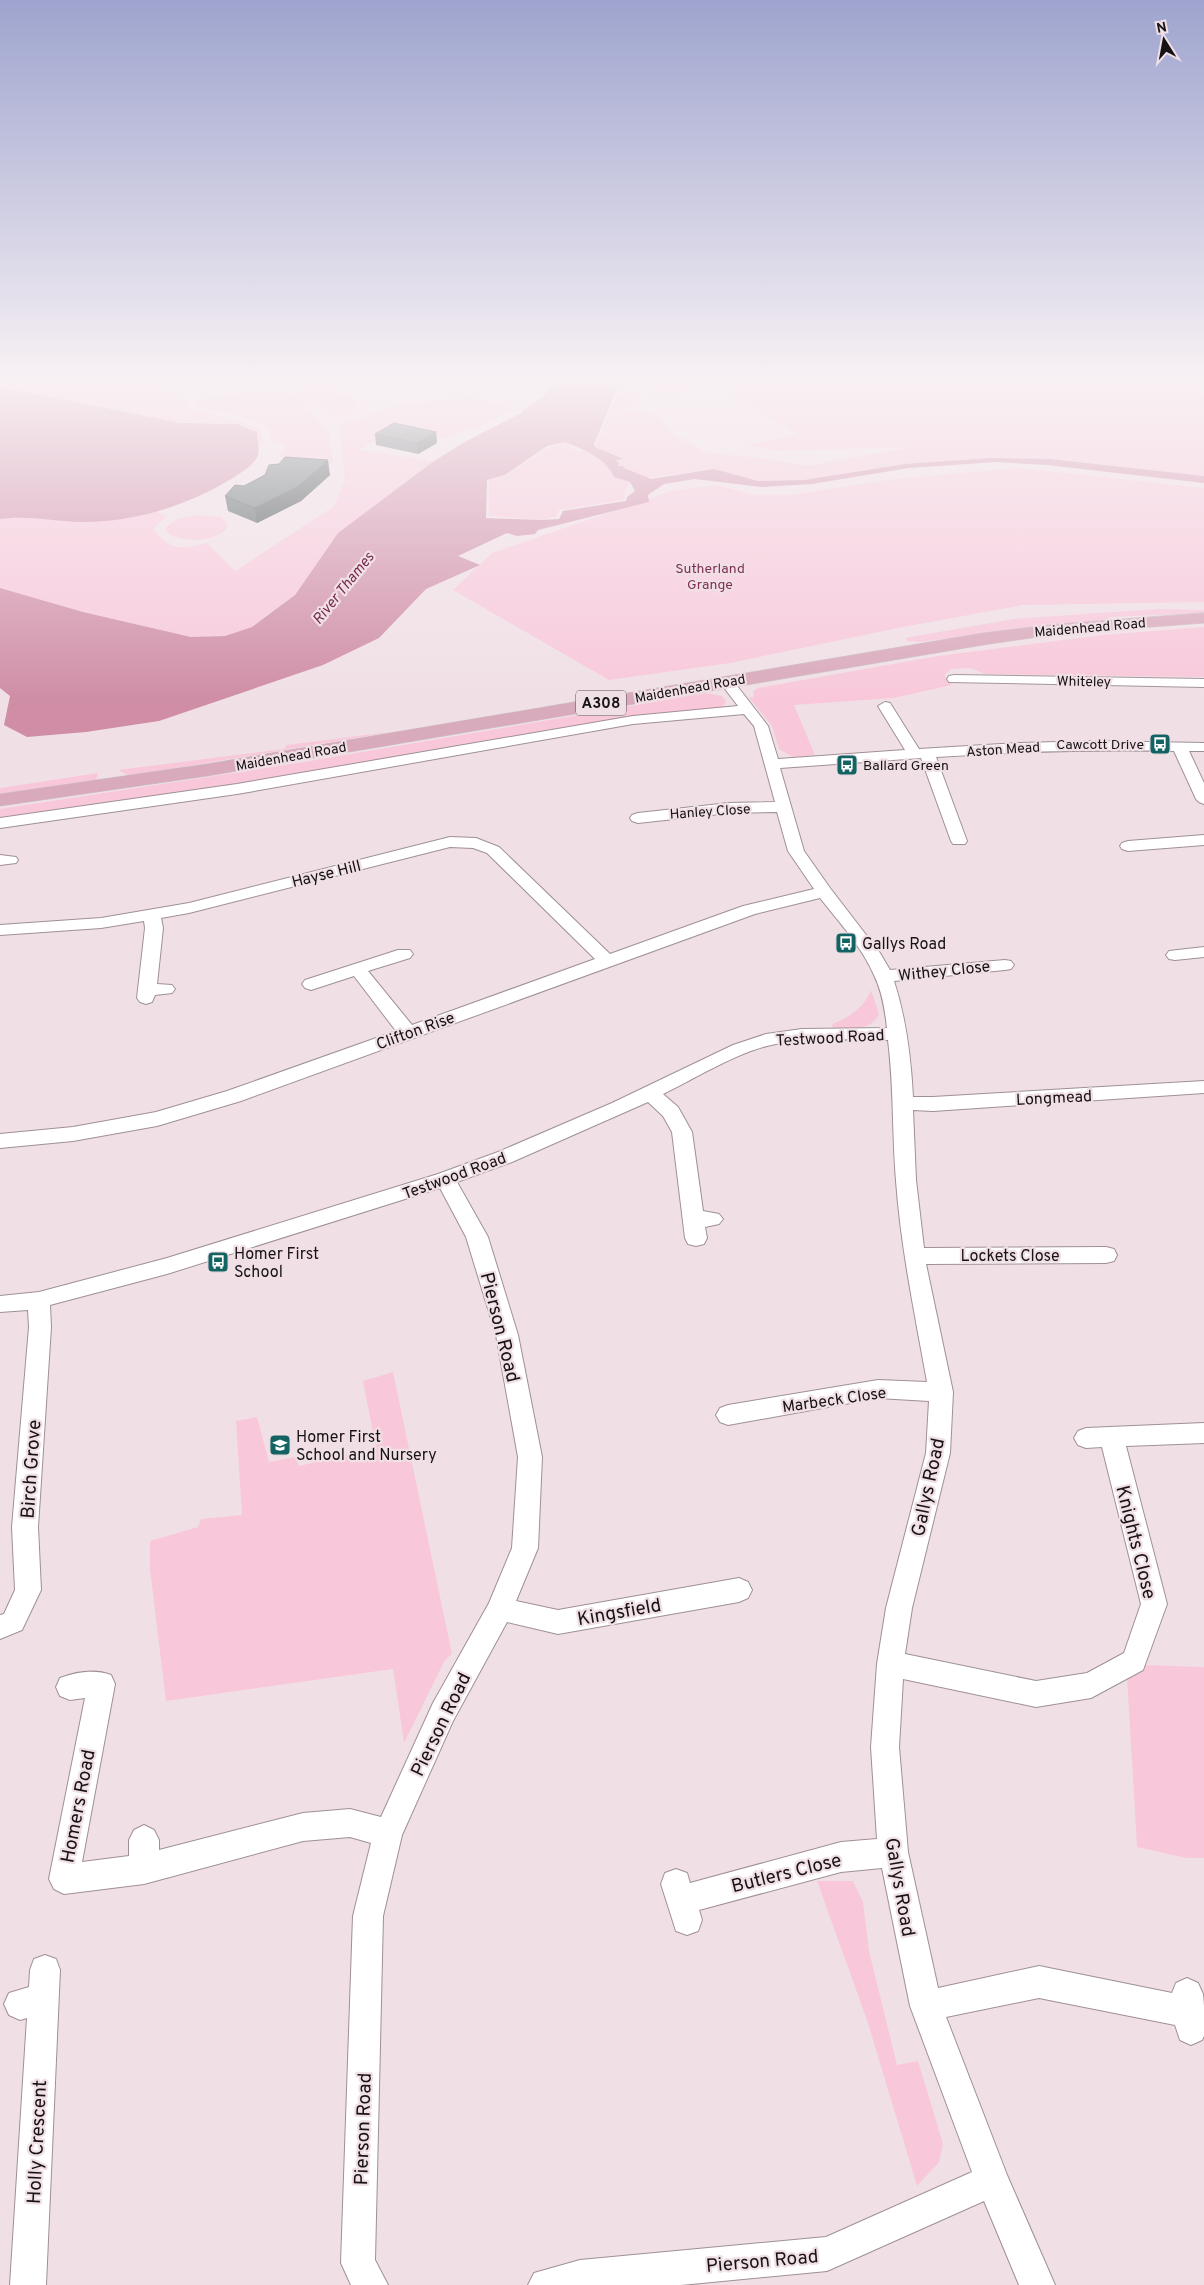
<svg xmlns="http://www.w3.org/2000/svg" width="1204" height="2285" font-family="Overpass,sans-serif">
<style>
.green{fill:#f8c8da}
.water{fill:#cf8da6;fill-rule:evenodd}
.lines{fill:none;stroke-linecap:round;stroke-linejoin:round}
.minor-casing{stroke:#9f9095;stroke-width:2}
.primary-casing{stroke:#c7c6c7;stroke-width:1}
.minor{fill:#fff;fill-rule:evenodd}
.primary{fill:#d9a9bc;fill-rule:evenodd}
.wall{fill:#4f5d5d}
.shaded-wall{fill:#404c4c}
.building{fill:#5c6c6c;stroke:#404c4c}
.labels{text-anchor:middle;stroke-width:4.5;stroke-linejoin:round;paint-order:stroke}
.far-park-label{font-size:14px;fill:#7f3054;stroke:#f0e0e6}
.far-street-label{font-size:14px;fill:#171214;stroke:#f0e0e6}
.far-poi-label{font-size:14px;fill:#171214;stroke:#f0e0e6;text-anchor:end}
.far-water-label{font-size:15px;font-style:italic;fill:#7a2c50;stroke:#f0e0e6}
.shield{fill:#f0e0e6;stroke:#585053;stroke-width:1}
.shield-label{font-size:15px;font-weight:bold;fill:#171214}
.street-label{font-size:16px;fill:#171214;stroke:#f0e0e6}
.poi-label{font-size:16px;fill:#171214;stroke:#f0e0e6;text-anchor:start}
.near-street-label{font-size:19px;fill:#171214;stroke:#f0e0e6}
</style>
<rect width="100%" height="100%" fill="#f0e0e6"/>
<g class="green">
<path d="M 0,382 L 155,382 L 164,389 L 176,390 L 181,399 L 190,402 L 188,407 L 257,427 L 261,430 L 263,443 L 258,443 L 257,432 L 249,427 L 221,422 L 181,423 L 0,387 Z"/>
<path d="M 309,382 L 339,382 L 336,383 L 339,388 L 332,390 L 337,395 L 345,394 L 360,403 L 354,405 L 355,412 L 350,415 L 333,416 L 302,392 L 294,388 L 295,385 Z"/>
<path d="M 626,382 L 641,382 L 628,409 L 661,417 L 670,432 L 704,452 L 776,460 L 807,466 L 912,447 L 776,451 L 747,445 L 798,434 L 720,387 L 656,397 L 647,388 L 660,382 L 1204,382 L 1204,476 L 1050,459 L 990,458 L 905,464 L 804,480 L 758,481 L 714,469 L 629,480 L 623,500 L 559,510 L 556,517 L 540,520 L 489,516 L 489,480 L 505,476 L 548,448 L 564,442 L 578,452 L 595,447 L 621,388 Z"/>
<path d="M 250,391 L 279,391 L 292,393 L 300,398 L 329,433 L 333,462 L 327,466 L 284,459 L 280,455 L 281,452 L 286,448 L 286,446 L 271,441 C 271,437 270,432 268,429 C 259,417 214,411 199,408 L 197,406 L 198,401 L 202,399 Z"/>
<path d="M 470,397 L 513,409 L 481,426 L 445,438 L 397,428 L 359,450 L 434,461 L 338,533 L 295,595 L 252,627 L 225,636 L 191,637 L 83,612 L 0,588 L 0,519 L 3,518 L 50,518 L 80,522 L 101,521 L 157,511 L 167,517 L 157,524 L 154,530 C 172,552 180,549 207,543 L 235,571 L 333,507 L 345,481 L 339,426 L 389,407 Z"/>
<path d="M 1019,468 L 1204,488 L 1204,602 L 1023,605 L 903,627 L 730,663 L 609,680 L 453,590 L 492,553 L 671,491 L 716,485 L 755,495 L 789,495 L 895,479 Z"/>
<path d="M 197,515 L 221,517 L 228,525 C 222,542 178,545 166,531 L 166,527 L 177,519 Z"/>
<path d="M 1157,609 L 1204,610 L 1204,613 L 1109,617 L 1110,619 L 920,642 L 907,641 L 905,638 L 1014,619 Z"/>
<path d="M 1204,627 L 1204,677 L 985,674 L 970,668 L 951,669 L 944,675 L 952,685 L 893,698 L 794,705 L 815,755 L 793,757 L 779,749 L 772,726 L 749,698 L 754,697 L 753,691 L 758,688 L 938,656 L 1103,635 Z"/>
<path d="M 706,693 L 722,696 L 726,702 L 720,710 L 645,714 L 313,773 L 0,820 L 0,809 L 298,763 Z"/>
<path d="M 397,731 L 129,776 L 118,770 L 284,749 L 287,745 Z"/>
<path d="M 98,773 L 96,781 L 0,794 L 0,788 Z"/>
<path d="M 871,990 L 879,1014 C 871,1032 849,1028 833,1028 L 832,1024 C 849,1018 864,1008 871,990 Z"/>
<path d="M 393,1372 L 452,1654 L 445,1660 L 404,1743 L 393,1669 L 166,1701 L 150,1570 L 150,1541 L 198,1527 L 201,1519 L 242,1515 L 236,1421 L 257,1417 L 269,1462 L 295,1457 L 299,1466 L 376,1448 L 363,1381 Z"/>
<path d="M 1142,1665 L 1204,1667 L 1204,1858 L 1186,1858 L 1137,1847 L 1127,1677 Z"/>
<path d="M 817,1881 L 853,1881 L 863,1902 L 869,1951 L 897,2065 L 918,2061 L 943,2144 L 939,2162 L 917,2186 L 868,2023 Z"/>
</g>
<g class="water">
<path d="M 555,382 L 623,382 L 617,389 L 594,444 L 595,447 L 623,459 L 615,460 L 619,463 L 618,466 L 623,466 L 624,468 L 651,479 L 714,469 L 758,481 L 804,480 L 905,464 L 990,458 L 1050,459 L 1204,476 L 1204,483 L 1047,465 L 996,462 L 909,468 L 812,484 L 761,487 L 695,479 L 664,484 L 648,495 L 649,502 L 538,530 L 535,534 L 517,536 L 507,533 L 458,556 L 480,565 L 426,589 L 379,638 L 323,665 L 159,721 L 86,732 L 27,737 L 4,725 L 10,696 L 0,688 L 0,588 L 83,612 L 191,637 L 225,636 L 252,627 L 295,595 L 338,533 L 434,461 L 463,443 L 523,412 L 523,410 L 544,396 ZM 564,442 C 582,448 607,459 614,477 L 630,482 L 635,491 L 627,497 L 626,501 L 563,511 L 559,519 L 540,520 L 486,518 L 487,480 L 505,475 L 547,446 Z"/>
<path d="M 0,387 L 181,423 L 237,424 L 257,432 C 257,439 260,449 258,455 C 255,465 241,472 233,478 C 189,505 133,523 80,522 C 54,521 27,515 0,519 Z"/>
</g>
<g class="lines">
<g class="minor-casing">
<g id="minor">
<path d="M 954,675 L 1204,679 L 1204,687 L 949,682 L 947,679 L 949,676 Z"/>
<path d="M 726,677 L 731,678 L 768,726 L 778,759 L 905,750 L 878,706 L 885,702 L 890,703 L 919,749 L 1020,743 L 1095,741 L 1204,743 L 1204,751 L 1189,751 L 1204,783 L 1204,804 L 1199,802 L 1196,799 L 1174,751 C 1094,749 1015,752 936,757 L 967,841 L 965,844 L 953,844 L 951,841 L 921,758 L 780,768 L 804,851 L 830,888 L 880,953 L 890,970 L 1005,960 L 1011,961 L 1014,965 L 1011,969 L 1005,970 L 894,981 C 906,1018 911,1057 913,1097 L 933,1097 L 1204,1081 L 1204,1093 L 933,1111 L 913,1110 L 916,1180 L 924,1248 L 1106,1247 L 1114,1249 L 1117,1255 L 1114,1261 L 1106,1263 L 926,1264 L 953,1392 L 950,1453 L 912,1608 L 905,1654 L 1036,1681 L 1087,1673 L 1124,1653 L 1141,1604 L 1102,1447 L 1086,1448 L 1078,1445 L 1074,1438 L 1078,1431 L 1086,1428 L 1204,1423 L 1204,1443 L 1126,1446 L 1167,1604 L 1143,1670 L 1091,1698 L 1036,1707 L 903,1679 L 899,1747 L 908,1852 L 938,1988 L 1039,1966 L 1172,1993 L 1176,1983 L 1187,1978 L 1198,1983 L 1203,1994 L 1204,2006 L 1204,2036 L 1202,2040 L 1191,2045 L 1180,2040 L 1175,2025 L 1039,1998 L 946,2017 L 1007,2175 L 1055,2285 L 1019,2285 L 984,2201 L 827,2271 L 681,2285 L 528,2285 L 534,2273 L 580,2260 L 826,2237 L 972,2172 L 910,2006 L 882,1868 L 841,1872 L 699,1910 L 702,1920 L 698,1931 L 687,1935 L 676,1931 L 661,1884 L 665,1873 L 676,1869 L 687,1873 L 690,1883 L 841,1842 L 877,1839 L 871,1747 L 877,1664 L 886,1608 L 926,1453 L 929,1401 L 878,1398 L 728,1425 L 720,1422 L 716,1415 L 720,1408 L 728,1405 L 878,1380 L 927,1382 C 915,1315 901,1249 896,1181 C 892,1134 894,1087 888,1040 C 852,1040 813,1037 776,1044 C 741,1050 696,1078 663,1094 L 678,1107 L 692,1132 L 703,1211 L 719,1214 L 723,1219 L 719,1224 L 705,1227 L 707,1238 L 704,1244 L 696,1246 L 688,1244 L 685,1238 L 672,1132 L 663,1116 L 648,1102 L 512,1162 L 457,1182 L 488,1237 L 518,1335 L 542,1457 L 538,1548 L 516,1601 L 558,1610 L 739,1578 L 748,1582 L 752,1590 L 748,1598 L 739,1602 L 558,1634 L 507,1622 L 453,1721 L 402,1835 L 383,1916 L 375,2260 L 388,2285 L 351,2285 L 341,2263 L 353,1916 L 371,1843 L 350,1837 L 303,1841 L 144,1884 L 64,1894 L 54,1889 L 49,1879 L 85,1698 L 70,1700 L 60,1696 L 56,1687 L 60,1678 C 76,1672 95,1669 111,1675 L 115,1684 L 82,1862 L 129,1856 L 129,1840 L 134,1830 L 144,1825 L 154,1830 L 159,1840 L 159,1850 L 303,1813 L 350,1809 L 381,1817 L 433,1703 L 489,1603 L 512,1548 L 518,1457 L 496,1335 L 466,1237 L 440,1188 L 167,1274 L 50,1305 L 51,1327 L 38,1527 L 41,1590 L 22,1630 L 0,1639 L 0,1615 L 4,1614 L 15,1590 L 12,1527 L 29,1327 L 28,1310 L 0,1312 L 0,1296 L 39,1292 L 167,1258 L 438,1174 L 498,1152 L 612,1103 L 733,1045 L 766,1034 L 802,1029 L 887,1028 C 885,1010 882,991 874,975 C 862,947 839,922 820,898 L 755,914 L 241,1101 L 157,1126 L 73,1141 L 0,1148 L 0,1134 L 73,1127 L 156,1112 L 227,1091 L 396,1031 L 354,976 L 311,990 L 305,988 L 302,984 L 305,980 L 398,950 L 410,950 L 413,954 L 410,958 L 368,971 L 412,1025 L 595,959 L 487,853 L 473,848 L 450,847 L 189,913 L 161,918 L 163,928 L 157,984 L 172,985 L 175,989 L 172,993 L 155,995 L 152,1002 L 146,1004 L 140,1002 L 137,998 L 145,928 L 144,921 L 101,928 L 0,935 L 0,925 L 101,918 L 189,903 L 450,837 L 476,838 L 499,847 L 610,954 L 743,906 L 814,889 L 788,851 L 777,812 L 729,813 L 638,823 L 632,821 L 630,818 L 632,815 L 638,813 L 729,803 L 775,802 L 754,726 L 744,714 L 633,724 L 237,794 L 0,828 L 0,818 L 237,784 L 633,716 L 738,706 L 719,681 Z"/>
<path d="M 1204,835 L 1204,845 L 1128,851 L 1122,849 L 1120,846 L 1122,843 L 1128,841 Z"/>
<path d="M 0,855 L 16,857 L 18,860 L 16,863 L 0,865 Z"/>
<path d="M 1204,947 L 1204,957 L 1175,960 L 1169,959 L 1166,955 L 1169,951 Z"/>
<path d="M 45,1955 L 56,1959 L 60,1970 L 46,2285 L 10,2285 L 27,2018 L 20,2020 L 9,2015 L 4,2004 L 9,1993 L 29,1987 L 30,1970 L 34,1959 Z"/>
</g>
</g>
<g class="primary-casing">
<path id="primary" d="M 1204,613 L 1204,623 L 1058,634 L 983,645 L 207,776 L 0,806 L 0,794 L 207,764 L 983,633 L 1058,624 Z"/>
</g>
<use href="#minor" class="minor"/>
<use href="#primary" class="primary"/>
</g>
<g class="wall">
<path d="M 436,432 L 437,443 L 418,454 L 376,445 L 375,434 Z"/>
<path d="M 265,475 L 330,475 L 301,501 L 257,523 L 228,511 L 225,496 Z"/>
</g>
<g class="shaded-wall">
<path d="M 436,432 L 437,443 L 418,454 L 417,443 Z"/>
<path d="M 328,460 L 330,475 L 301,501 L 257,523 L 255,508 Z"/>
</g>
<g class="building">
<path d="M 394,423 L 436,432 L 417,443 L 375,434 Z"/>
<path d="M 285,457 L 328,460 L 299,486 L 255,508 L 225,496 L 235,485 L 244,486 L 265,475 L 269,465 L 279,464 Z"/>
</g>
<linearGradient id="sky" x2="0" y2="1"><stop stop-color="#9ea4ce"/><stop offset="0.54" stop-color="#f8f1f4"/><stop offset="1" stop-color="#f8f1f4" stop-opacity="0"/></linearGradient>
<rect width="1204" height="701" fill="url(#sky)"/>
<defs>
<g id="bus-square" transform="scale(1.125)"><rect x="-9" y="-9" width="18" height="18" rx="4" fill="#136362" stroke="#f0e0e6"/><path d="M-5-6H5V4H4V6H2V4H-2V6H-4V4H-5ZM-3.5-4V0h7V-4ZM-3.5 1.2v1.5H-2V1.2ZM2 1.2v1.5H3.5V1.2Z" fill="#fff"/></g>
<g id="school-square" transform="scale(1.125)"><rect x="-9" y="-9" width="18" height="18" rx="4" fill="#136362" stroke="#f0e0e6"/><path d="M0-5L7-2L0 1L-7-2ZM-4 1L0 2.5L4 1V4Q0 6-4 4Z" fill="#fff"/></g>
</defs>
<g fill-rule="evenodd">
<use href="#bus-square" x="1160" y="744"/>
<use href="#bus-square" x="847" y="765"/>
<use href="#bus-square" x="846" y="943"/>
<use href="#bus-square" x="218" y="1262"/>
<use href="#school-square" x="280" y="1445"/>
</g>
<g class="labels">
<g class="far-park-label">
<text x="710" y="573">Sutherland<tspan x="710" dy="16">Grange</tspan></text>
</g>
<g class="far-street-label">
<text transform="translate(1090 627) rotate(-5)" y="5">Maidenhead Road</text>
<text transform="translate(1084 681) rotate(1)" y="5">Whiteley</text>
<text transform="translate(690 688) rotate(-10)" y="5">Maidenhead Road</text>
<text transform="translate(1003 749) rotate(-4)" y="5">Aston Mead</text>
<text transform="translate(291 756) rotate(-10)" y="5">Maidenhead Road</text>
<text transform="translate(710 811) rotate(-4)" y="5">Hanley Close</text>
</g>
<g class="far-poi-label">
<text x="1144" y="749">Cawcott Drive</text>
<text x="863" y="770" text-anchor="start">Ballard Green</text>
</g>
<g class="far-water-label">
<text transform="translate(343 588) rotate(-51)" y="5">River Thames</text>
</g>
<rect class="shield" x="576" y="690.5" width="50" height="25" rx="4"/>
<g class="shield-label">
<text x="601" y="708">A308</text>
</g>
<g class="street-label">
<text transform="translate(326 873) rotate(-14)" y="6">Hayse Hill</text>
<text transform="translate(944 970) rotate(-6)" y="6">Withey Close</text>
<text transform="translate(415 1030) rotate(-20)" y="6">Clifton Rise</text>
<text transform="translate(830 1037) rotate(-3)" y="6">Testwood Road</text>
<text transform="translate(1054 1097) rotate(-3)" y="6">Longmead</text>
<text transform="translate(454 1175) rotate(-20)" y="6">Testwood Road</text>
<text x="1010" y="1261">Lockets Close</text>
<text transform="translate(834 1399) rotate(-8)" y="6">Marbeck Close</text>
</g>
<g class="poi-label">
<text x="862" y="949">Gallys Road</text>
<text x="234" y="1259">Homer First<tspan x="234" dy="18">School</tspan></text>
<text x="296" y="1442">Homer First<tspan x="296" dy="18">School and Nursery</tspan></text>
</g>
<g class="near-street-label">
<text transform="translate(501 1327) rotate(76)" y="7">Pierson Road</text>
<text transform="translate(30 1469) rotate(-86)" y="7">Birch Grove</text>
<text transform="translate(927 1487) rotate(-78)" y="7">Gallys Road</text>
<text transform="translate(1137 1542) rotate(76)" y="7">Knights Close</text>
<text transform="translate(619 1611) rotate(-10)" y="7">Kingsfield</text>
<text transform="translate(440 1724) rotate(-64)" y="7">Pierson Road</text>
<text transform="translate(77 1806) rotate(-79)" y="7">Homers Road</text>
<text transform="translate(786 1872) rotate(-14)" y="7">Butlers Close</text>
<text transform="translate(901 1887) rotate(80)" y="7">Gallys Road</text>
<text transform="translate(362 2129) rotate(-88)" y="7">Pierson Road</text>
<text transform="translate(36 2142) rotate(-87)" y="7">Holly Crescent</text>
<text transform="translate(762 2260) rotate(-5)" y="7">Pierson Road</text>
</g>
</g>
<g transform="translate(1164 40) rotate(349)" stroke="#f0e0e6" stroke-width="4" paint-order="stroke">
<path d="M0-4L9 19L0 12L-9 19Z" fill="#171214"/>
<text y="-8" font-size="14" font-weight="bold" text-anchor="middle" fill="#171214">N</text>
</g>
</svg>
